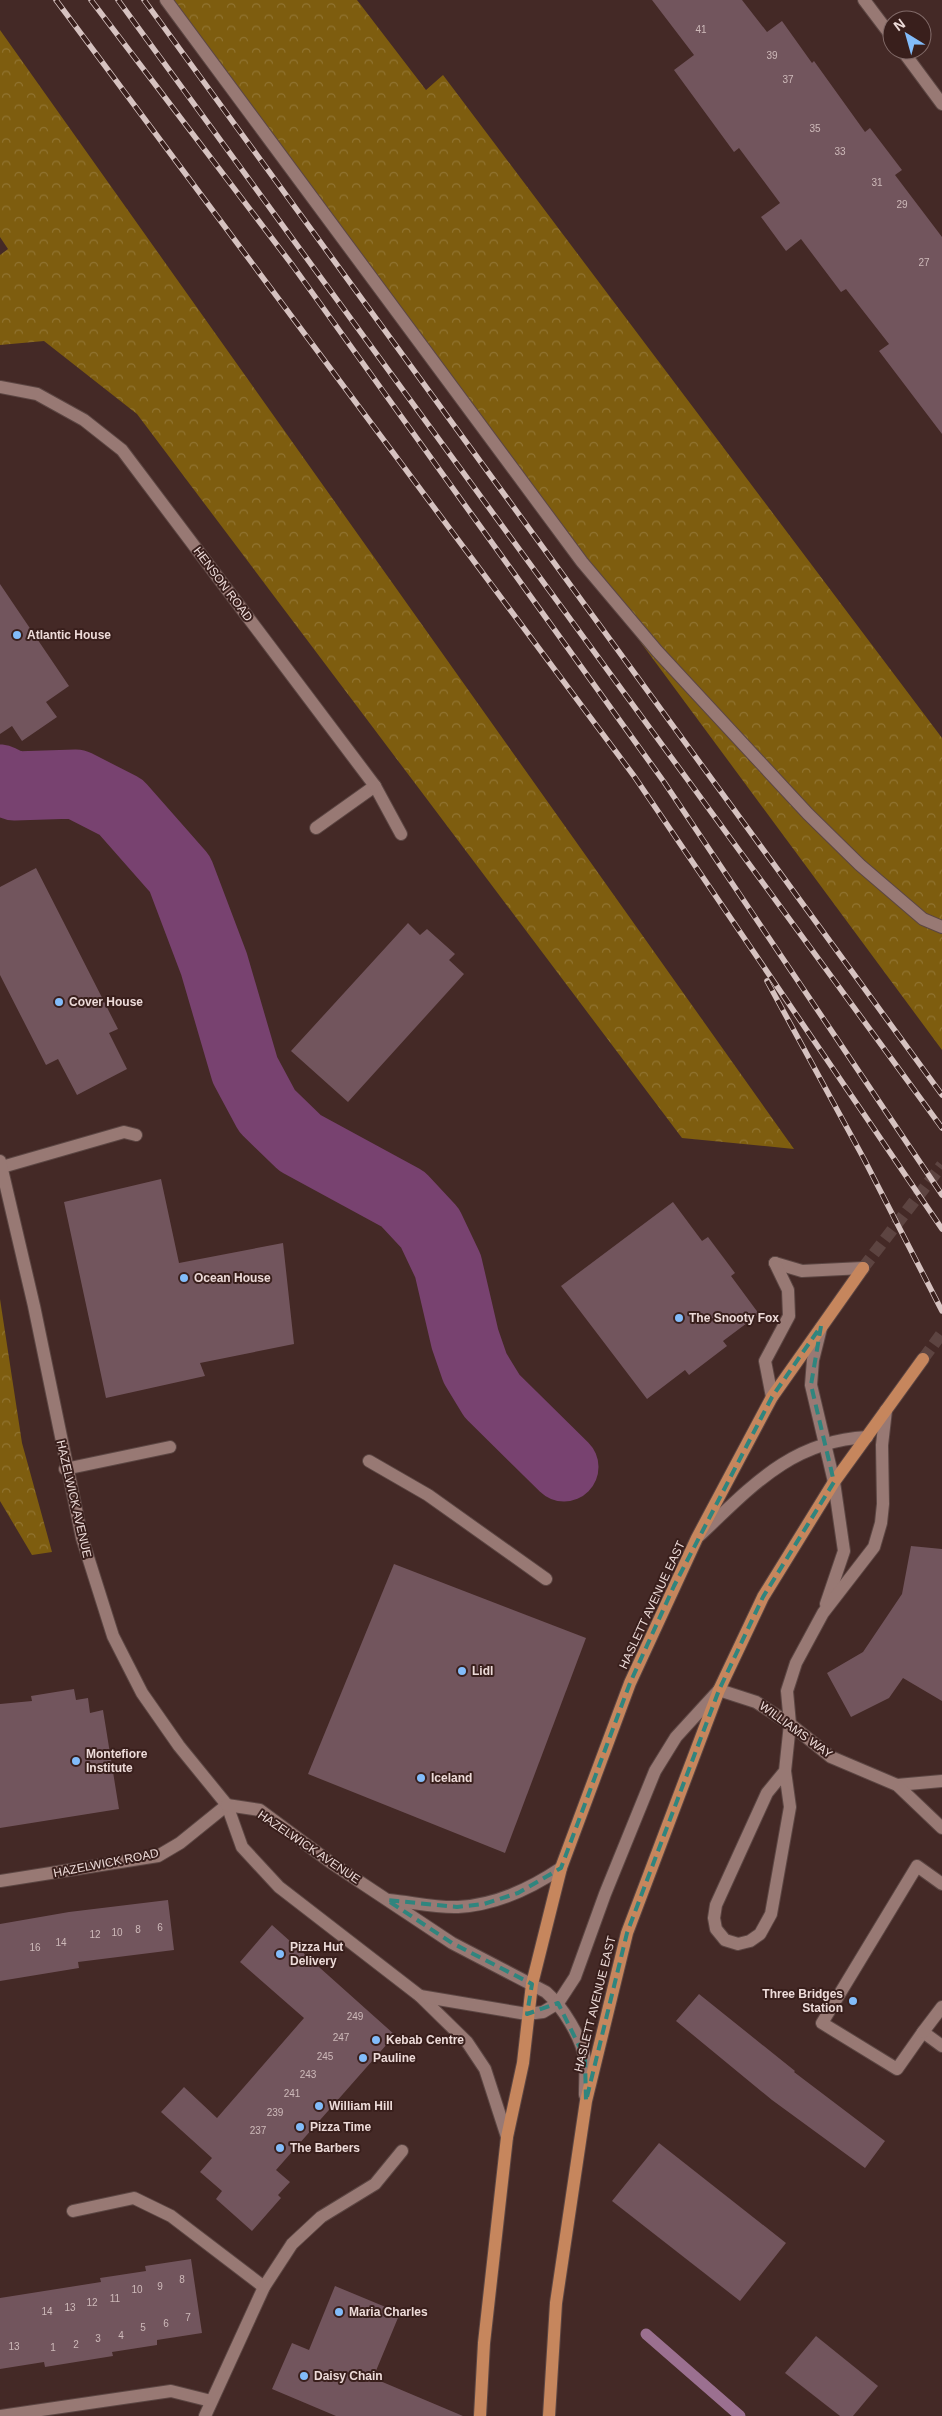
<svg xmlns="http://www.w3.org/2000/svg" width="942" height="2416" font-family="Helvetica,sans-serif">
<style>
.forest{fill:url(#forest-crowns)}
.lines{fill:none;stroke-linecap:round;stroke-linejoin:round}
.stream{stroke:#9b7090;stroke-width:11}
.river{stroke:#784270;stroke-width:69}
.building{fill:#72555d}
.primary-tunnel{stroke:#5d4441;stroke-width:12;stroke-dasharray:12 6;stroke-linecap:butt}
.service-casing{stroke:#5c4643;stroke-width:14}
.minor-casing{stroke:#5c4643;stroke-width:14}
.tertiary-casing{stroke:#5c4643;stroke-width:14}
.primary-casing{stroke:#5c4643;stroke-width:14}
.service{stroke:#987974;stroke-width:12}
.minor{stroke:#987974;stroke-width:12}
.tertiary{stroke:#987974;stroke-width:12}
.primary{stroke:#c6865d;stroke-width:12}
.rail-casing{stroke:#d6c2c0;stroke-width:5.5}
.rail{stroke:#391f1c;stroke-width:4;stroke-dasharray:11;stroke-linecap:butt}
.marked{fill:none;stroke:#30857e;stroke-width:4;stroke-dasharray:10 6;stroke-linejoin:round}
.poi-dot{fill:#82bcfa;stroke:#391f1c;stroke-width:2}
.labels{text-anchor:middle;stroke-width:4;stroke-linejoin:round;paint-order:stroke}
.number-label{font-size:10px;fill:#cebaba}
.street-label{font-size:12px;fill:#eddbd9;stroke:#391f1c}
.poi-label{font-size:12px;font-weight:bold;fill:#eddbd9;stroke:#391f1c;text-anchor:start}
</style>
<defs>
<pattern id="forest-crowns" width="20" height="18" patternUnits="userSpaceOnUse" patternTransform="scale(1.25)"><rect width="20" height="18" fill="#7e5d0f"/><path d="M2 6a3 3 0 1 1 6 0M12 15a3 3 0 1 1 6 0" fill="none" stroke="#917431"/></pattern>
</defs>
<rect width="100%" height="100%" fill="#442926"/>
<g class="forest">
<path d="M 166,0 L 357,0 L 426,90 L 443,75 L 942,738 L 942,1050 Z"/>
<path d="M 0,30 L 794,1149 L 682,1138 L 137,414 L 44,341 L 0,345 L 0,255 L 8,249 L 0,237 Z"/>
<path d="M 0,1299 L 22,1443 L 52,1552 L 32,1555 L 0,1501 Z"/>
</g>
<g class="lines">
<path class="stream" d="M 646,2334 L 740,2416"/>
<path class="river" d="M 0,779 L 14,786 L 76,784 L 121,807 L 180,874 L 214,964 L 245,1070 L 267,1111 L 300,1143 L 403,1199 L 430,1228 L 448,1266 L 465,1339 L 475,1368 L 492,1396 L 564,1467"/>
</g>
<g class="building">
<path d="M 652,0 L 742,0 L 767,32 L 782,21 L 812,63 L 814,61 L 865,132 L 870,128 L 902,170 L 895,175 L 942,237 L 942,434 L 879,351 L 889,344 L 846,289 L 841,292 L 801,239 L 786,251 L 761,217 L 780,203 L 739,148 L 734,152 L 674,70 L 694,55 Z"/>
<path d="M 0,584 L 69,686 L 46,702 L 57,717 L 22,741 L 12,726 L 0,734 Z"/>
<path d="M 36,868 L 118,1029 L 109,1033 L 127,1069 L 77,1095 L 58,1059 L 46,1065 L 0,975 L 0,887 Z"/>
<path d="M 408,923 L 420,935 L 427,929 L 455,954 L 449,960 L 464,974 L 348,1102 L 291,1051 Z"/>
<path d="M 161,1179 L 179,1263 L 283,1243 L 294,1344 L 200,1363 L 205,1376 L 106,1398 L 64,1202 Z"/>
<path d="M 673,1202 L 702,1241 L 708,1237 L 735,1273 L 731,1276 L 759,1314 L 723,1341 L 727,1346 L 689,1375 L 685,1370 L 647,1399 L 561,1286 Z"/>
<path d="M 911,1546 L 942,1549 L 942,1701 L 903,1678 L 889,1698 L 851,1717 L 827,1673 L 863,1652 L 902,1594 Z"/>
<path d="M 394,1564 L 586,1638 L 505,1853 L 308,1774 Z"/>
<path d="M 74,1689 L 76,1700 L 88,1698 L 90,1713 L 103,1710 L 119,1809 L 0,1828 L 0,1704 L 32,1701 L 31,1696 Z"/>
<path d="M 168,1900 L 174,1950 L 78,1962 L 79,1968 L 0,1981 L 0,1924 L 69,1912 Z"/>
<path d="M 272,1925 L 395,2035 L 276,2170 L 290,2182 L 278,2195 L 281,2198 L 252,2231 L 216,2199 L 222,2191 L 200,2172 L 212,2158 L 161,2112 L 184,2087 L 217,2118 L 304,2018 L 240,1962 Z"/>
<path d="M 699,1994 L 795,2071 L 794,2072 L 885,2141 L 865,2168 L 772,2100 L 676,2021 Z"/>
<path d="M 659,2143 L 786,2243 L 740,2301 L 612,2201 Z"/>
<path d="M 191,2259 L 202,2333 L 157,2340 L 157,2345 L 112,2352 L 113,2356 L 45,2367 L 44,2362 L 0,2369 L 0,2298 L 101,2282 L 100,2278 L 146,2271 L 145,2266 Z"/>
<path d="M 335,2286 L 400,2313 L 373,2378 L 463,2416 L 336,2416 L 272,2389 L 292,2343 L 309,2350 Z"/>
<path d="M 816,2336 L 878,2386 L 853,2416 L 840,2416 L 785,2373 Z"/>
</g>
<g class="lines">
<g class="primary-tunnel">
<path d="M 863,1268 L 942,1165"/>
<path d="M 923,1359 L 942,1333"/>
</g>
<g class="service-casing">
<g id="service">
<path d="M 166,0 L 582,562 L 657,651 L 808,814 L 860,865 L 923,919 L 942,927"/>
<path d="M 316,828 L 375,786"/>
<path d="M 2,1167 L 124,1132 L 136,1135"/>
<path d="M 775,1263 L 802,1271 L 863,1268"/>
<path d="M 772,1397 L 765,1361 L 789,1316 L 788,1290 L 775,1263"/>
<path d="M 369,1461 L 428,1495 L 546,1579"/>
<path d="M 65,1469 L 170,1447"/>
<path d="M 826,1604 L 844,1551 L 834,1482"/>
<path d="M 785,1771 L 767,1793 L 716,1905 L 714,1918 L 716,1929 L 725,1940 L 738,1944 L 750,1941 L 760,1934 L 771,1914 L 790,1807 L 785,1771 L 790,1724 L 787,1691 L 796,1663 L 823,1613 L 874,1547 L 881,1523 L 883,1504 L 882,1445 L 886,1410"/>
<path d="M 897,1785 L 942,1781"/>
<path d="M 942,1884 L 917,1866 L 822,2023 L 897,2069 L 923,2032 L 942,2046"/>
<path d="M 923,2032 L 942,2007"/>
<path d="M 73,2211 L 134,2198 L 171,2216 L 264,2287"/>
</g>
</g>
<g class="minor-casing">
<g id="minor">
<path d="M 864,0 L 892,37"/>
<path d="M 902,50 L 942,104"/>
<path d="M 0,387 L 37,394 L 84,420 L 122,450 L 375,786 L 401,834"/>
<path d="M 821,1328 L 813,1360 L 811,1385 L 834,1482"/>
<path d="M 699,1536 C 751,1487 791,1441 867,1437"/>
<path d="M 719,1690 L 756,1702 L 790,1724 L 831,1757 L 897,1785 L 942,1828"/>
<path d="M 0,1881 L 158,1856 L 180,1843 L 227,1805"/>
<path d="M 0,2416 L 171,2391 L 211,2401"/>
<path d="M 205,2416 L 264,2287 L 292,2244 L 321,2217 L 375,2184 L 402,2151"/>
</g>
</g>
<g class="tertiary-casing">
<g id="tertiary">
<path d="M 0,1161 L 34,1306 L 82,1538 L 113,1636 L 142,1693 L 179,1746 L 227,1805 L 242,1847 L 279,1887 L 420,1996 L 467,2042 L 485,2069 L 507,2137"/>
<path d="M 227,1805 L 260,1810 L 330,1862 L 452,1943 L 546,1992 C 563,2007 581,2037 585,2059 C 586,2071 585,2083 585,2095"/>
<path d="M 389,1900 C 411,1902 436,1908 458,1907 C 496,1905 530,1889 561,1868"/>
<path d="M 420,1996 L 527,2014 L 543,2012 L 558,2003 L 575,1977 L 605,1894 L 655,1771 L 676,1737 L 719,1690"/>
</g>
</g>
<g class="primary-casing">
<g id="primary">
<path d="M 480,2416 L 484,2343 L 507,2137 L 523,2063 L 532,1984 L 561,1868 L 630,1683 L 697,1538 L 772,1397 L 863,1268"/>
<path d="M 549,2416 L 556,2303 L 586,2101 L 627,1933 L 719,1690 L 763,1597 L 834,1482 L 923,1359"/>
</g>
</g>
<use href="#service" class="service"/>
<use href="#minor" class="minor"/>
<use href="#tertiary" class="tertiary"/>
<use href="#primary" class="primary"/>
<g class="rail-casing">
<g id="rail">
<path d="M 56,0 L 634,776 L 942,1229"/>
<path d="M 91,0 L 293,266 L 664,782 L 942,1195"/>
<path d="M 118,0 L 942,1128"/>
<path d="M 144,0 L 942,1095"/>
<path d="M 767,981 L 864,1159 L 942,1311"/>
</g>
</g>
<use href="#rail" class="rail"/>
</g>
<path class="marked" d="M 821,1326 L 811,1385 L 834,1482 L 763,1597 L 719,1690 L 627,1933 L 586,2101 L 585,2058 L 558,2003 L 527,2014 L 532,1984 L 452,1943 L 387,1900 L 457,1907 L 484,1904 L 518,1893 L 561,1868 L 630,1683 L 674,1586 L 772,1397 Z"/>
<g class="poi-dot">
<circle cx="17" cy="635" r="5"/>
<circle cx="59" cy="1002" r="5"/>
<circle cx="184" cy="1278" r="5"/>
<circle cx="679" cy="1318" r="5"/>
<circle cx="462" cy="1671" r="5"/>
<circle cx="76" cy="1761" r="5"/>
<circle cx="421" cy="1778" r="5"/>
<circle cx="280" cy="1954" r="5"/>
<circle cx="853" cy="2001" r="5"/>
<circle cx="376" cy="2040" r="5"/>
<circle cx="363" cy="2058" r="5"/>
<circle cx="319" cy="2106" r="5"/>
<circle cx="300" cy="2127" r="5"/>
<circle cx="280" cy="2148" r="5"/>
<circle cx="339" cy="2312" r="5"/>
<circle cx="304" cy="2376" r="5"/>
</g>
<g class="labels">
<g class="number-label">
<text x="701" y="33">41</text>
<text x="772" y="59">39</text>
<text x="788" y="83">37</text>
<text x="815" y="132">35</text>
<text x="840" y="155">33</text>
<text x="877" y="186">31</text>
<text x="902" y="208">29</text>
<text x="924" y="266">27</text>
<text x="160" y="1931">6</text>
<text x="138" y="1933">8</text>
<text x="117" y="1936">10</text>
<text x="95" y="1938">12</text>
<text x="61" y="1946">14</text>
<text x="35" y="1951">16</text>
<text x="355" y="2020">249</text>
<text x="341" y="2041">247</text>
<text x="325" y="2060">245</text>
<text x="308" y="2078">243</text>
<text x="292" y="2097">241</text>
<text x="275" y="2116">239</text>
<text x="258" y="2134">237</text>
<text x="182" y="2283">8</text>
<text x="160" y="2290">9</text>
<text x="137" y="2293">10</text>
<text x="115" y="2302">11</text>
<text x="92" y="2306">12</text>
<text x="70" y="2311">13</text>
<text x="47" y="2315">14</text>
<text x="188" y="2321">7</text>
<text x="166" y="2327">6</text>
<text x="143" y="2331">5</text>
<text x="121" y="2339">4</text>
<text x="98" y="2342">3</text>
<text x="76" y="2348">2</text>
<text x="14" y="2350">13</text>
<text x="53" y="2351">1</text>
</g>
<g class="street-label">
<text transform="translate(223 584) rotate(53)" y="4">HENSON ROAD</text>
<text transform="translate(74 1499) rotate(77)" y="4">HAZELWICK AVENUE</text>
<text transform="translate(652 1605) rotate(-65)" y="4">HASLETT AVENUE EAST</text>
<text transform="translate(796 1730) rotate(36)" y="4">WILLIAMS WAY</text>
<text transform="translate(309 1847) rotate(34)" y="4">HAZELWICK AVENUE</text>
<text transform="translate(106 1863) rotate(-11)" y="4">HAZELWICK ROAD</text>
<text transform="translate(595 2004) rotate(-76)" y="4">HASLETT AVENUE EAST</text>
</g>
<g class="poi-label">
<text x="27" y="639">Atlantic House</text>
<text x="69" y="1006">Cover House</text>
<text x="194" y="1282">Ocean House</text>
<text x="689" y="1322">The Snooty Fox</text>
<text x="472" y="1675">Lidl</text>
<text x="86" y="1758">Montefiore<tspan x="86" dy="14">Institute</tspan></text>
<text x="431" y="1782">Iceland</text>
<text x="290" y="1951">Pizza Hut<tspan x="290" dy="14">Delivery</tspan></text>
<text x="843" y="1998" text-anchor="end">Three Bridges<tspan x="843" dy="14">Station</tspan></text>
<text x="386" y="2044">Kebab Centre</text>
<text x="373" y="2062">Pauline</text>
<text x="329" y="2110">William Hill</text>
<text x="310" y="2131">Pizza Time</text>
<text x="290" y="2152">The Barbers</text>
<text x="349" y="2316">Maria Charles</text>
<text x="314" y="2380">Daisy Chain</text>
</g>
</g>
<g transform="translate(907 35) rotate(323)"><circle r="24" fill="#391f1c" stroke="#816a68"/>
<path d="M0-4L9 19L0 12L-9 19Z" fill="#82bcfa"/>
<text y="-8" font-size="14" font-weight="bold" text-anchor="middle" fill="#eddbd9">N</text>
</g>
</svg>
